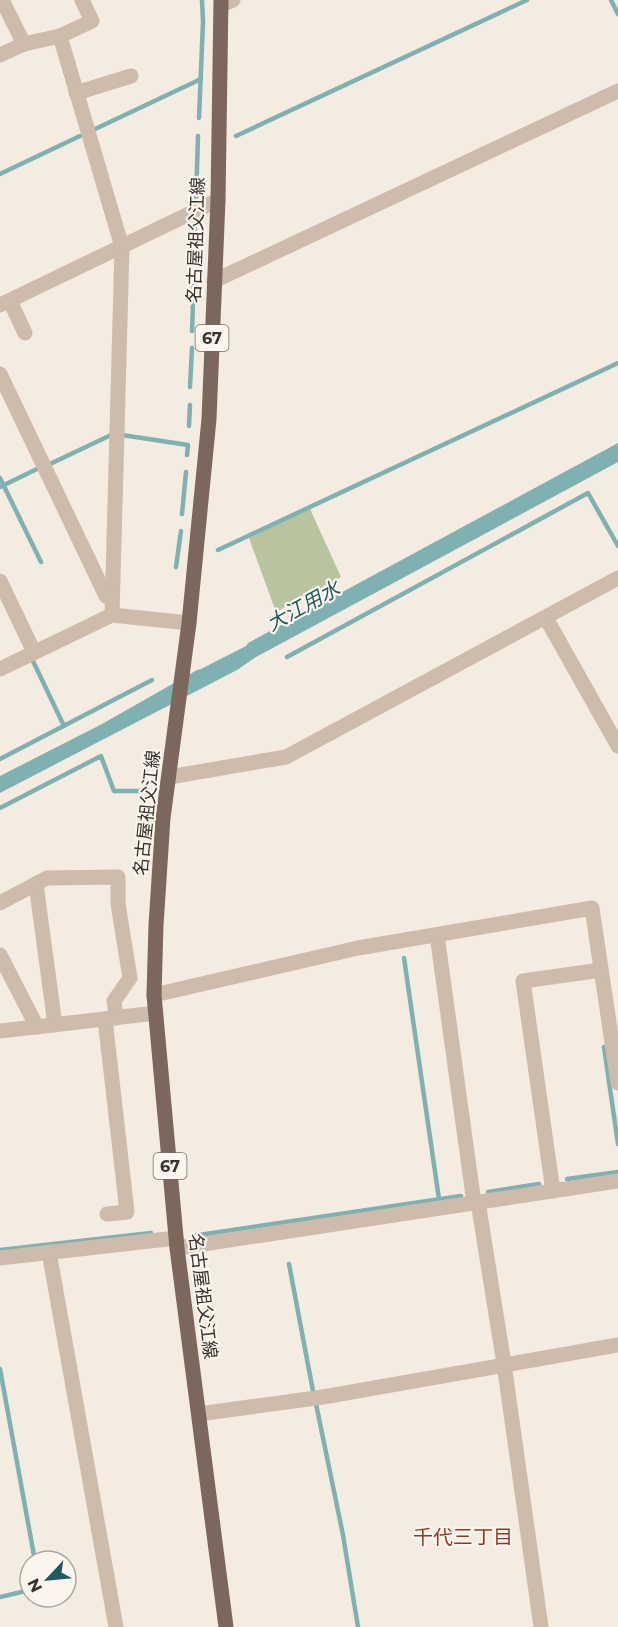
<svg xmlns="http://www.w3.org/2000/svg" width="618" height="1627" font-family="Montserrat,'Noto Sans JP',sans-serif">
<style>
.green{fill:#b8c4a0}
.water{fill:#7fb0b2}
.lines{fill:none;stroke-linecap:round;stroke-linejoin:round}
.stream{stroke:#7fb0b2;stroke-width:4.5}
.minor{stroke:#cdbbac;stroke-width:15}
.major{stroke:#7d675c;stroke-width:15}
.labels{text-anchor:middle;stroke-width:4.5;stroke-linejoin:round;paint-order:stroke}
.shield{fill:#fbf5ee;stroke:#756b66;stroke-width:1.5}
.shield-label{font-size:16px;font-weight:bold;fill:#3b302b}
.street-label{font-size:18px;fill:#3b302b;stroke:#fbf5ee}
.water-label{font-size:20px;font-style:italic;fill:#1f5a5e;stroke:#fbf5ee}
.neighbourhood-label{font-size:20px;fill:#8c3b22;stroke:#fbf5ee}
</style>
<rect width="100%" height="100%" fill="#f4ebe1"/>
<path class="green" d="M 310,509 L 341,577 L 276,612 L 249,538 Z"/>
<path class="water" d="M 618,443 L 618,462 L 256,657 L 237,670 L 0,793 L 0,776 L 102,724 L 197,670 L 201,669 L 246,646 L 248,643 Z"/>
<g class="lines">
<g class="stream">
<path d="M 611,0 L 618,14"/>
<path d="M 199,118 L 203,22 L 202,0"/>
<path d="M 93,130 L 201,79"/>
<path d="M 236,136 L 527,0"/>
<path d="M 0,174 L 80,136"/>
<path d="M 196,200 L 198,136"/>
<path d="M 194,258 L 195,222"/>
<path d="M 192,331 L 194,275"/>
<path d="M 190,387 L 192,348"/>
<path d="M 189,426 L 190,405"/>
<path d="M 122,435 L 188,445 L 187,455"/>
<path d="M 50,464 L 111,435"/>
<path d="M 0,478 L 41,562"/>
<path d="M 0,487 L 39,468"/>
<path d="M 182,514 L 186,472"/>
<path d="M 218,550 L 618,363"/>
<path d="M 176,567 L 181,531"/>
<path d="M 287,657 L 588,493 L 618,546"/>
<path d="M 32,659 L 64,726"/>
<path d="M 0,759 L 152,680"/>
<path d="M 0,808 L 101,756 L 114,791 L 146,791"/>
<path d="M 404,958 L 439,1199"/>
<path d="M 604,1047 L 618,1144"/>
<path d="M 567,1179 L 618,1172"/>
<path d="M 488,1192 L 539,1184"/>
<path d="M 192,1236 L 461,1196"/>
<path d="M 0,1250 L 151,1233"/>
<path d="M 289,1264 L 313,1391"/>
<path d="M 0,1369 L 35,1561"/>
<path d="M 316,1404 L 343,1535 L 358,1627"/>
<path d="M 0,1597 L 30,1590"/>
</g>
<g class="minor">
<path d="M 2,0 L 24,44"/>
<path d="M 221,5 L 233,0"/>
<path d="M 60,36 L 122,247 L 112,615"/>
<path d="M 0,55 L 24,44 L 60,36 L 92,21 L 82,0"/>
<path d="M 76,93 L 131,76"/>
<path d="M 214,281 L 618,91"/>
<path d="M 10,301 L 25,333"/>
<path d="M 0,305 L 218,200"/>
<path d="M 0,374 L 106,596 L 112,596"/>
<path d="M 0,581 L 34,652"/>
<path d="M 546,618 L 618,746"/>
<path d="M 0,669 L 112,615 L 189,623"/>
<path d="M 169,777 L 286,757 L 618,578"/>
<path d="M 36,884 L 55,1025"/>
<path d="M 0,903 L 47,878 L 118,877 L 118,904 L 130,978 L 114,1001 L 116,1018"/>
<path d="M 437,935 L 474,1203"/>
<path d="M 0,955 L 37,1027"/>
<path d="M 154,995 L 358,948 L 592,908 L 618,1083"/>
<path d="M 105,1019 L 127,1212 L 107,1214"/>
<path d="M 0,1031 L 156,1013"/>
<path d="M 553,1191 L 523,981 L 601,970"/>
<path d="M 478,1202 L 504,1364 L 541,1627"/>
<path d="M 177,1248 L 618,1181"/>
<path d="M 49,1252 L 116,1627"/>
<path d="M 0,1258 L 176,1238"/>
<path d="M 199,1414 L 323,1397 L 618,1345"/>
</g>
<path class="major" d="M 221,0 L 218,200 L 209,419 L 189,623 L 163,818 L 156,925 L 154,995 L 177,1248 L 226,1627"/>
</g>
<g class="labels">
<g class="shield">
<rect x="195.5" y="325" width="33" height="26" rx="4.5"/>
<rect x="153.5" y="1153" width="33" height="26" rx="4.5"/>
</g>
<g class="shield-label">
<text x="212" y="344">67</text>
<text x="170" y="1172">67</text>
</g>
<g class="street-label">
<text transform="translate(196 240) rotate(-88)" y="6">名古屋祖父江線</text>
<text transform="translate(147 813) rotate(-84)" y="6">名古屋祖父江線</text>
<text transform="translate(203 1296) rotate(83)" y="6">名古屋祖父江線</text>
</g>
<g class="water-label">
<text transform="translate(303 606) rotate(-29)" y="7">大江用水</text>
</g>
<g class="neighbourhood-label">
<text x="463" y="1544">千代三丁目</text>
</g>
</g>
<g transform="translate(48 1579) rotate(244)"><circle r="28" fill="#fbf5ee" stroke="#aea6a0" stroke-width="1.5"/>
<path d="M0-4.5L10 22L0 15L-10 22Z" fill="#1f5a5e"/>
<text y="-9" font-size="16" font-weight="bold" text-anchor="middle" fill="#3b302b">N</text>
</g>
</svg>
